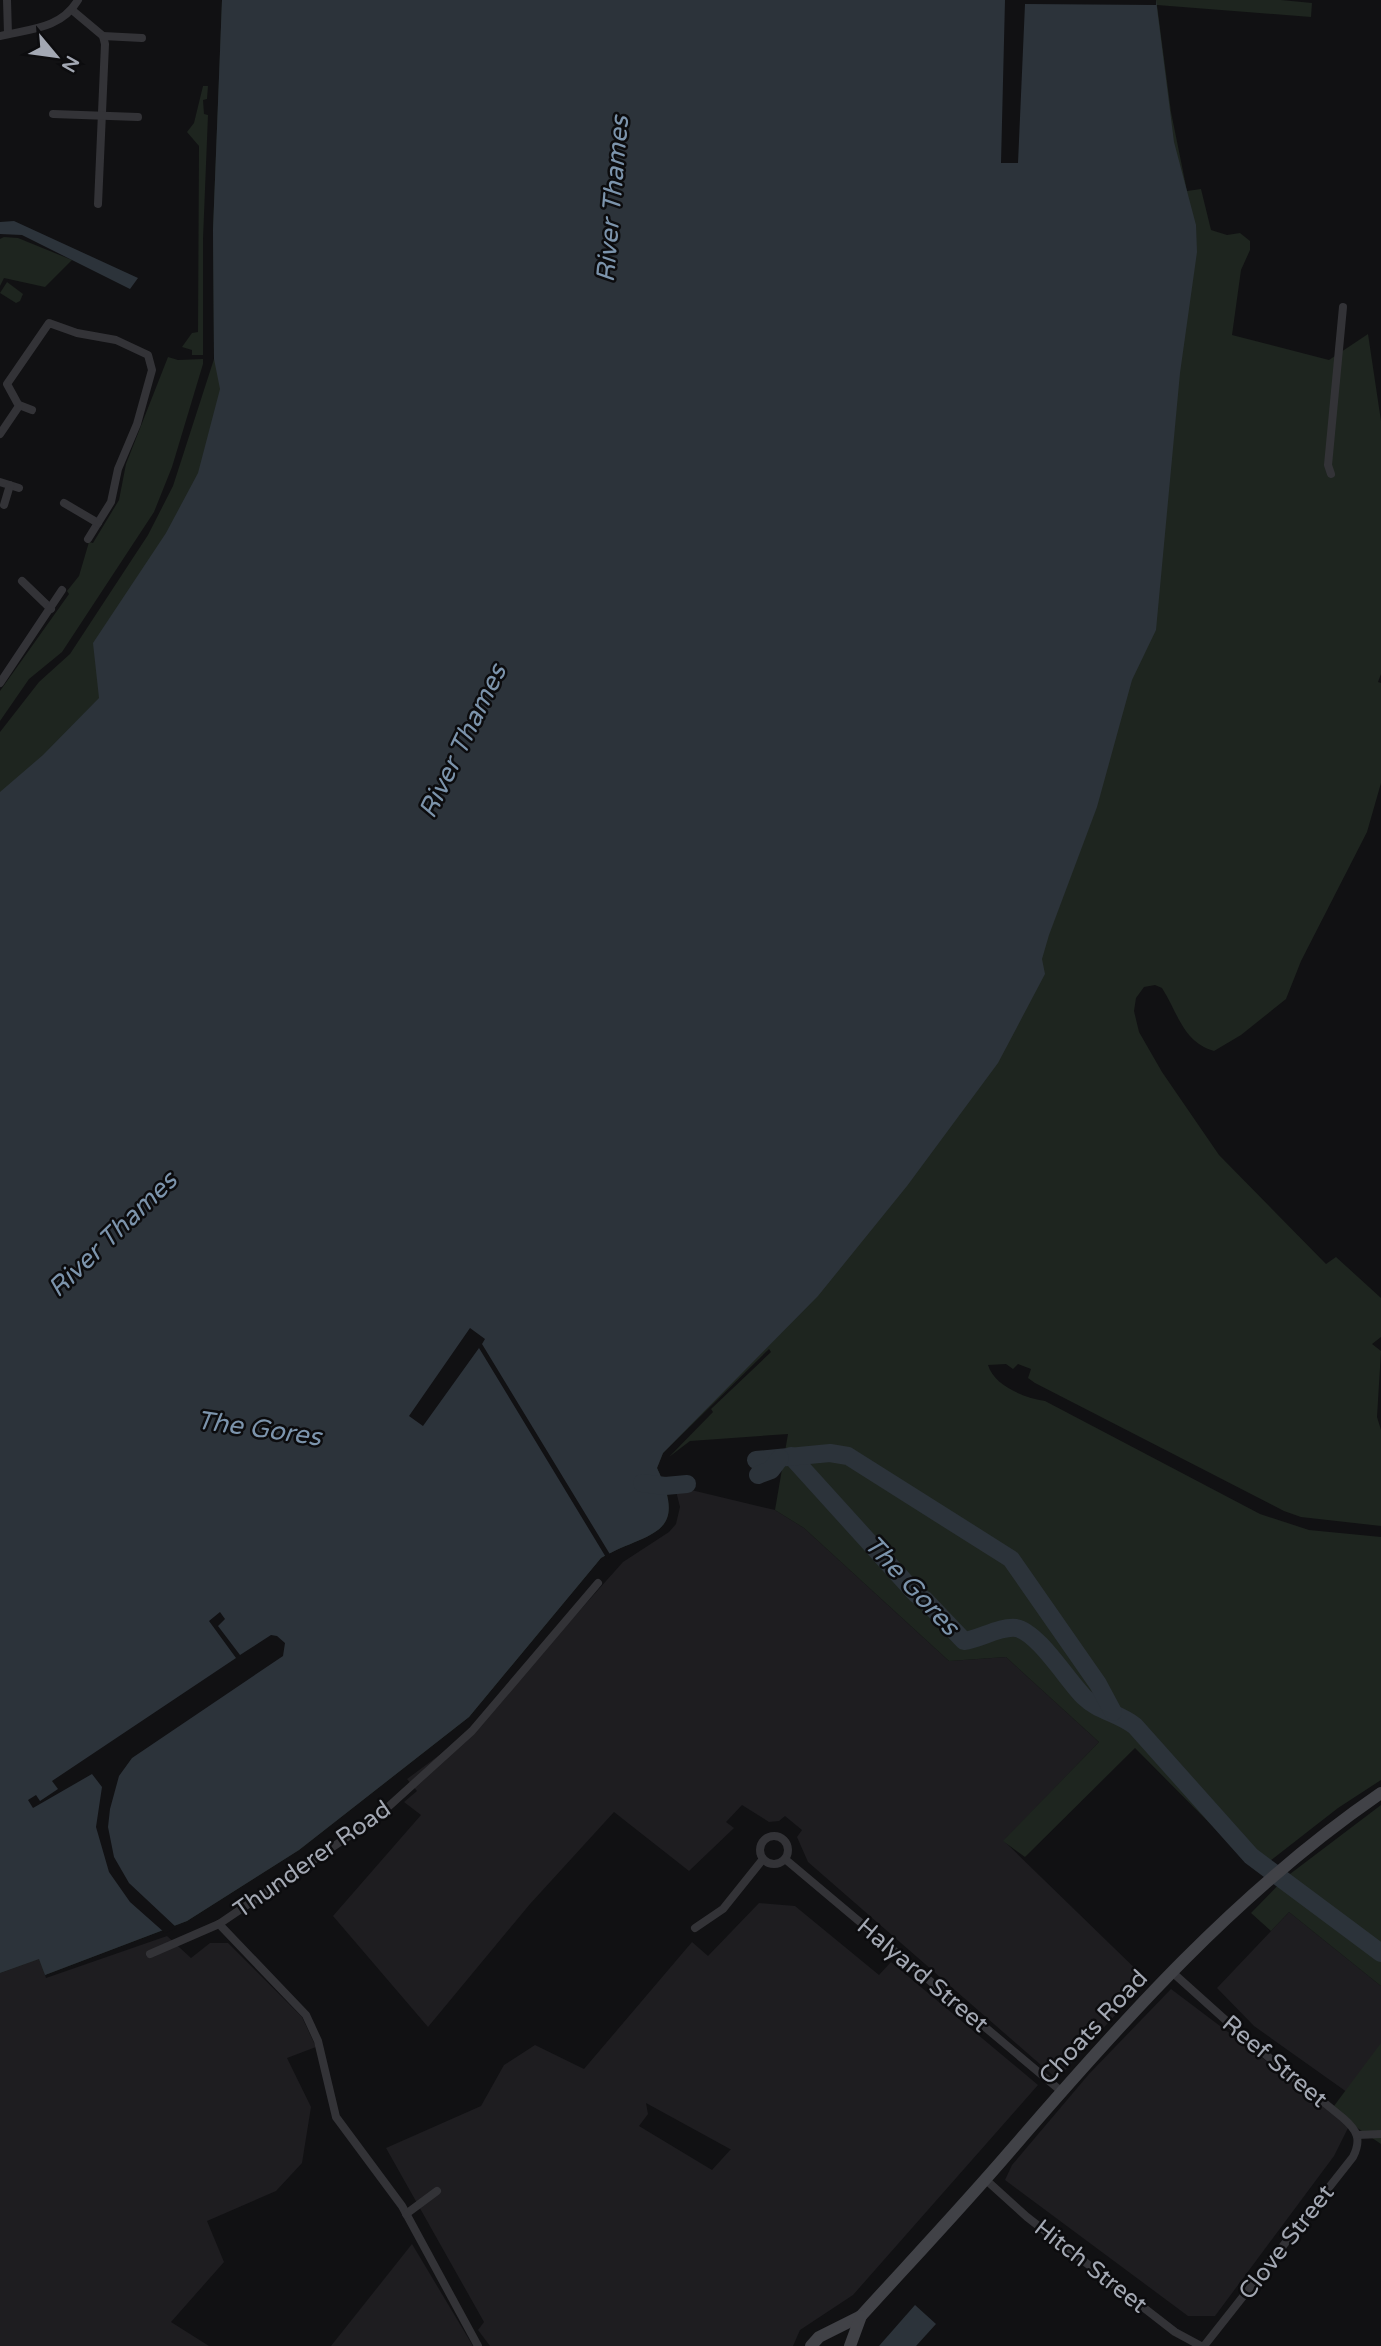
<svg xmlns="http://www.w3.org/2000/svg" width="1381" height="2346" font-family="'Varela Round',sans-serif">
<style>
.built{fill:#1e1d20;fill-rule:evenodd}
.green{fill:#1e251f}
.water{fill:#2c333a}
.pier{fill:#111113}
.lines{fill:none;stroke-linecap:round;stroke-linejoin:round}
.river{stroke:#2c333a;stroke-width:18}
.street{stroke:#333337;stroke-width:8}
.secondary{stroke:#414247;stroke-width:12}
.labels{text-anchor:middle;stroke-width:5;stroke-linejoin:round;paint-order:stroke}
.street-label{font-size:24px;fill:#a3a8b3;stroke:#0c0c0e}
.water-label{font-size:26px;font-style:italic;fill:#7c94ac;stroke:#0c0c0e}
</style>
<rect width="100%" height="100%" fill="#111113"/>
<g class="built">
<path d="M 687,1489 L 775,1510 L 804,1528 L 949,1661 L 1006,1657 L 1099,1742 L 1004,1841 L 1147,1980 L 1057,2079 L 808,1862 L 797,1837 L 802,1830 L 785,1816 L 779,1821 L 769,1822 L 742,1805 L 726,1822 L 734,1828 L 689,1871 L 614,1812 L 530,1904 L 428,2027 L 333,1916 L 421,1815 L 404,1802 L 417,1791 L 407,1779 L 472,1731 L 623,1562 L 669,1532 L 676,1524 L 680,1507 L 676,1491 Z"/>
<path d="M 759,1903 L 795,1906 L 879,1975 L 891,1962 L 1038,2085 L 853,2295 L 800,2330 L 793,2346 L 490,2346 L 478,2330 L 484,2322 L 386,2148 L 481,2106 L 504,2065 L 535,2045 L 584,2069 L 692,1942 L 708,1956 ZM 646,2103 L 730,2149 L 731,2149 L 712,2170 L 639,2126 L 648,2114 Z"/>
<path d="M 1289,1912 L 1381,1986 L 1381,2121 L 1344,2090 L 1254,2026 L 1217,1988 Z"/>
<path d="M 167,1936 L 191,1958 L 210,1943 L 228,1943 L 302,2017 L 316,2047 L 287,2058 L 311,2107 L 302,2163 L 276,2191 L 207,2221 L 224,2262 L 171,2322 L 209,2346 L 0,2346 L 0,1973 L 40,1958 L 46,1978 Z"/>
<path d="M 1171,1989 L 1350,2124 L 1334,2156 L 1215,2316 L 1188,2316 L 1005,2180 L 1012,2165 L 1089,2074 Z"/>
<path d="M 412,2244 L 473,2346 L 331,2346 Z"/>
</g>
<g class="green">
<path d="M 222,0 L 250,332 L 126,692 L 0,844 L 0,732 L 39,682 L 70,654 L 148,535 L 173,486 L 214,359 L 213,230 Z"/>
<path d="M 1019,0 L 1281,0 L 1312,3 L 1311,17 L 1157,5 L 1171,112 L 1187,191 L 1201,189 L 1211,230 L 1227,235 L 1240,233 L 1250,241 L 1250,250 L 1241,270 L 1232,335 L 1329,360 L 1368,334 L 1381,421 L 1381,674 L 1378,682 L 1381,683 L 1381,783 L 1367,832 L 1301,961 L 1286,999 L 1241,1035 L 1214,1051 C 1183,1042 1178,1013 1162,988 L 1155,985 L 1144,987 L 1136,998 L 1134,1011 L 1139,1032 L 1162,1072 L 1219,1155 L 1326,1264 L 1336,1257 L 1381,1298 L 1381,1337 L 1372,1344 L 1381,1351 L 1377,1417 L 1381,1430 L 1381,1526 L 1301,1517 L 1284,1511 L 1035,1383 L 1028,1378 L 1031,1369 L 1018,1364 L 1013,1369 L 1006,1364 L 988,1365 C 994,1386 1025,1398 1045,1401 L 1260,1514 L 1309,1530 L 1381,1537 L 1381,1780 L 1338,1808 L 1257,1871 L 1135,1748 L 1025,1857 L 1003,1841 L 1099,1742 L 1006,1657 L 949,1661 L 804,1528 L 775,1510 L 788,1434 L 690,1441 L 669,1457 L 713,1412 L 711,1409 L 771,1352 L 769,1349 L 663,1453 L 657,1468 C 690,1538 648,1531 601,1558 L 469,1717 L 299,1850 L 187,1921 L 45,1975 L 39,1959 L 0,1973 Z"/>
<path d="M 203,86 L 208,86 L 207,99 L 203,100 L 204,114 L 208,115 L 203,239 L 203,355 L 192,355 L 192,350 L 182,347 L 192,333 L 198,332 L 199,146 L 187,132 L 194,123 Z"/>
<path d="M 4,237 L 18,238 L 72,260 L 45,287 L 4,278 L 0,286 L 0,239 Z"/>
<path d="M 7,282 L 23,294 L 20,301 L 16,303 L 0,293 Z"/>
<path d="M 168,357 L 178,360 L 203,359 L 203,364 L 172,467 L 154,512 L 62,652 L 29,679 L 0,721 L 0,691 L 69,594 L 67,591 L 79,576 L 89,542 L 93,543 L 119,500 L 126,464 Z"/>
<path d="M 1381,1805 L 1381,1986 L 1289,1912 L 1271,1931 L 1251,1913 L 1286,1877 Z"/>
<path d="M 1381,2043 L 1381,2144 L 1331,2110 Z"/>
</g>
<g class="water">
<path d="M 222,0 L 1156,0 L 1174,142 L 1196,225 L 1197,252 L 1180,373 L 1156,630 L 1132,680 L 1097,807 L 1049,935 L 1042,959 L 1045,974 L 998,1063 L 907,1186 L 818,1296 L 663,1453 L 657,1468 C 690,1538 648,1531 601,1558 L 469,1717 L 299,1850 L 187,1921 L 45,1975 L 39,1959 L 0,1973 L 0,792 L 43,755 L 99,698 L 93,643 L 166,533 L 198,473 L 220,389 L 214,359 L 213,230 Z"/>
<path d="M 14,221 L 138,278 L 130,289 L 22,235 L 0,234 L 0,222 Z"/>
<path d="M 915,2305 L 936,2324 L 916,2346 L 879,2346 Z"/>
</g>
<g class="pier">
<path d="M 1005,0 L 1156,0 L 1156,5 L 1025,4 L 1018,163 L 1001,163 Z"/>
<path d="M 470,1328 L 485,1339 L 482,1344 L 611,1556 L 607,1559 L 479,1348 L 423,1426 L 409,1416 Z"/>
<path d="M 220,1612 L 225,1619 L 218,1626 L 240,1655 L 271,1635 L 277,1636 L 285,1643 L 283,1656 L 132,1758 L 119,1776 L 110,1809 L 108,1827 L 114,1857 L 129,1883 L 177,1928 L 165,1933 L 130,1902 L 109,1872 L 96,1827 L 102,1787 L 92,1774 L 33,1808 L 28,1800 L 36,1795 L 40,1801 L 58,1789 L 52,1781 L 236,1658 L 209,1621 Z"/>
</g>
<g class="lines">
<g class="river">
<path d="M 791,1456 L 916,1594 L 925,1600 L 964,1641 C 980,1639 1000,1626 1016,1628 C 1038,1632 1067,1680 1084,1697 C 1098,1711 1119,1713 1135,1726 L 1251,1856 L 1381,1953"/>
<path d="M 756,1460 L 830,1453 L 848,1456 L 1011,1559 L 1098,1684 L 1113,1712"/>
<path d="M 758,1475 L 771,1470 L 780,1458"/>
<path d="M 642,1483 L 665,1486 L 687,1484"/>
</g>
<g class="street">
<path d="M 7,0 L 8,34"/>
<path d="M 72,10 L 103,36 L 105,44 L 98,204"/>
<path d="M 0,36 C 30,29 61,29 78,0"/>
<path d="M 103,36 L 142,38"/>
<path d="M 53,114 L 138,117"/>
<path d="M 19,405 L 32,410"/>
<path d="M 0,434 L 19,406 L 7,384 L 49,323 L 77,333 L 116,340 L 148,355 L 152,370 L 137,424 L 118,469 L 111,502 L 88,539"/>
<path d="M 1331,474 L 1328,465 L 1343,307"/>
<path d="M 0,482 L 19,488"/>
<path d="M 64,503 L 98,523"/>
<path d="M 4,505 L 10,485"/>
<path d="M 22,581 L 51,609"/>
<path d="M 0,683 L 62,590"/>
<circle cx="774" cy="1850" r="14"/>
<path d="M 785,1859 L 1061,2091"/>
<path d="M 219,1924 L 306,2015 L 318,2041 L 336,2117 L 402,2206 L 478,2346"/>
<path d="M 695,1928 L 723,1909 L 763,1859"/>
<path d="M 150,1954 L 219,1924 L 377,1817 L 472,1731 L 598,1583"/>
<path d="M 1172,1972 L 1250,2042 L 1343,2118 C 1357,2130 1362,2139 1353,2157 L 1204,2346"/>
<path d="M 1357,2135 L 1381,2134"/>
<path d="M 985,2179 L 1027,2217 L 1175,2332 L 1201,2346"/>
<path d="M 406,2214 L 437,2191"/>
</g>
<g class="secondary">
<path d="M 811,2346 L 819,2337 L 861,2316 C 911,2261 962,2207 1011,2150 C 1123,2020 1238,1891 1381,1793"/>
<path d="M 850,2346 L 861,2316"/>
</g>
</g>
<g class="labels">
<g class="street-label">
<text transform="translate(312 1859) rotate(-35)" y="8">Thunderer Road</text>
<text transform="translate(923 1975) rotate(40)" y="8">Halyard Street</text>
<text transform="translate(1093 2027) rotate(-47)" y="8">Choats Road</text>
<text transform="translate(1275 2061) rotate(40)" y="8">Reef Street</text>
<text transform="translate(1286 2242) rotate(-52)" y="8">Clove Street</text>
<text transform="translate(1091 2266) rotate(38)" y="8">Hitch Street</text>
</g>
<g class="water-label">
<text transform="translate(612 199) rotate(-85)" y="9">River Thames</text>
<text transform="translate(462 741) rotate(-64)" y="9">River Thames</text>
<text transform="translate(112 1234) rotate(-44)" y="9">River Thames</text>
<text transform="translate(259 1428) rotate(8)" y="9">The Gores</text>
<text transform="translate(912 1585) rotate(47)" y="9">The Gores</text>
</g>
</g>
<g transform="translate(56 56) rotate(119)" stroke="#0c0c0e" stroke-width="5" paint-order="stroke">
<path d="M0-5L12 26L0 18L-12 26Z" fill="#a3a8b3"/>
<text y="-10" font-size="19" font-weight="bold" text-anchor="middle" fill="#a3a8b3">N</text>
</g>
</svg>
